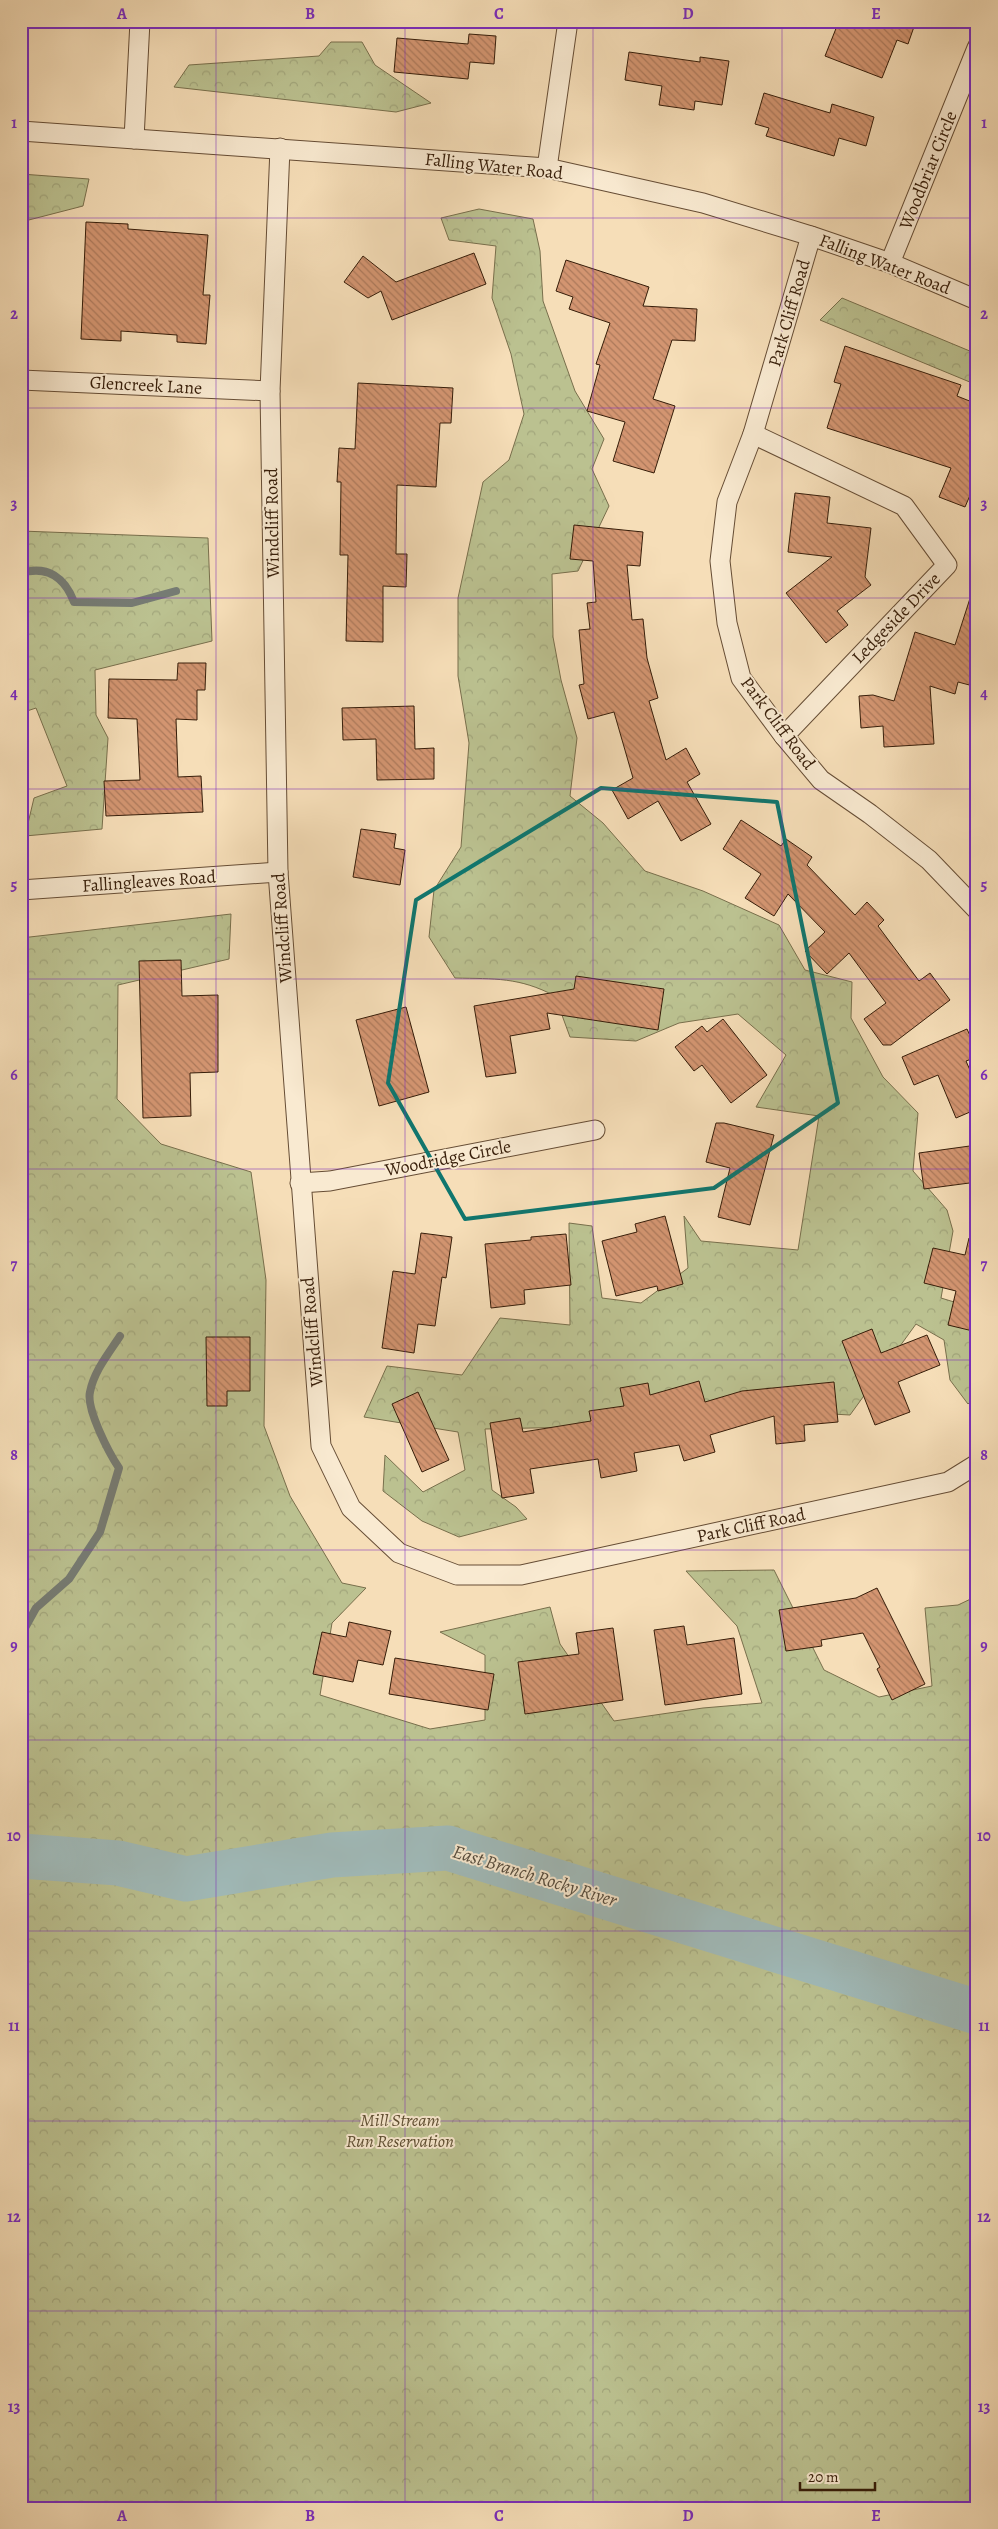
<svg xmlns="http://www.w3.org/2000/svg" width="998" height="2529" font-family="Alegreya,serif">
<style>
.forest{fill:url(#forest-crowns);stroke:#786f4c}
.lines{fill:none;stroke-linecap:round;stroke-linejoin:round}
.stream{stroke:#767b73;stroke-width:8}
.river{stroke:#a0bab9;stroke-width:45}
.building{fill:url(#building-back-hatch);stroke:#361d09}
.minor-casing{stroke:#664d35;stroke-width:21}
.minor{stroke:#f9ead1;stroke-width:19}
.marked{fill:none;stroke:#0f766e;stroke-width:4;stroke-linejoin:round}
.grid{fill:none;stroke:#7b2cbf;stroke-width:1;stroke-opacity:0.55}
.labels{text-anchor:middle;stroke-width:4;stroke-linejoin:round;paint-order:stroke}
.street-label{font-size:18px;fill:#361d09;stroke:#f9ead1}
.park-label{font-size:18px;font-style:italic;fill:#5e4e32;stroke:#f9ead1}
.water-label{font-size:19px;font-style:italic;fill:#564c3e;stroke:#f9ead1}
.neatline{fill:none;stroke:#7b2cbf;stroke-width:2}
.grid-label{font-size:16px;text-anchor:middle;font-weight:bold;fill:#7b2cbf}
</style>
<defs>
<pattern id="forest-crowns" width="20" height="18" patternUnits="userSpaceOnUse" patternTransform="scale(1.25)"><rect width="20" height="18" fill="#bbc190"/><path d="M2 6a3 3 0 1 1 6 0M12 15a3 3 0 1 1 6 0" fill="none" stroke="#a1a57b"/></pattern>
<pattern id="building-back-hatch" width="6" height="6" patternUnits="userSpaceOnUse" patternTransform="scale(1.25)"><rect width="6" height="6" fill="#d39571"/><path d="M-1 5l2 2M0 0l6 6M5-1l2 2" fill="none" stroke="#ac795b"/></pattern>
</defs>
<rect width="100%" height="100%" fill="#f6deb8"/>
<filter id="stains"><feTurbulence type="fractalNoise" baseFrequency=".004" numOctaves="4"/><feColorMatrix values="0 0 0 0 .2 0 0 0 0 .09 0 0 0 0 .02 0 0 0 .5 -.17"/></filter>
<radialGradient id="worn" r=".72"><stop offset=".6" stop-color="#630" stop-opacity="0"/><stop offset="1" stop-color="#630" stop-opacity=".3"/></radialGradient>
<g class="forest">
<path d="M 331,42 L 362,42 L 375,65 L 431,103 L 396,112 L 174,87 L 189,65 L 319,56 Z"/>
<path d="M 21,174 L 89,179 L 83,206 L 21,222 Z"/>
<path d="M 479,209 L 533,219 L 540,251 L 543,301 L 575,391 L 604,439 L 592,469 L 609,506 L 578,571 L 552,574 L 553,637 L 561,680 L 577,738 L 570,796 L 603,823 L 645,871 L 703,891 L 779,925 L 805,970 L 852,982 L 851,1018 L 883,1077 L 918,1113 L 913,1171 L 947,1210 L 953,1231 L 941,1298 L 977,1309 L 977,1395 L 968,1404 L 950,1380 L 944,1340 L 916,1324 L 850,1415 L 760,1410 L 579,1427 L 485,1429 L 492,1490 L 516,1507 L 527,1519 L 459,1537 L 422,1521 L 383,1491 L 385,1455 L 423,1492 L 465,1470 L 458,1432 L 364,1417 L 387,1366 L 462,1375 L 500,1318 L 570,1325 L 569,1223 L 592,1226 L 602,1298 L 641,1303 L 688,1268 L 684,1216 L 701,1241 L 798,1250 L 819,1116 L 756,1107 L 786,1055 L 738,1014 L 679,1023 L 636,1041 L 570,1037 L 555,996 C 519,977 495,979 455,978 L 429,937 L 434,890 L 461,847 L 469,743 L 458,676 L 458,598 L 483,482 L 509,460 L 524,414 L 511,354 L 492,298 L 496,246 L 449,240 L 441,218 Z"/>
<path d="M 842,298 L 977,354 L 977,385 L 820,320 Z"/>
<path d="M 21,531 L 208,538 L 212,641 L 95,670 L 96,715 L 108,738 L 102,829 L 25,836 L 34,798 L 67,786 L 36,708 L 21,713 Z"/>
<path d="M 231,914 L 229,959 L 118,985 L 117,1099 L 161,1144 L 251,1172 L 266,1280 L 264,1426 L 290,1496 L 342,1583 L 366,1588 L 332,1623 L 320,1695 L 430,1729 L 485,1720 L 485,1655 L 440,1632 L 550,1607 L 560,1644 L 614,1721 L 703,1708 L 762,1703 L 737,1626 L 686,1571 L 774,1570 L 824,1670 L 879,1697 L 932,1686 L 925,1608 L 958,1605 L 977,1596 L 977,2508 L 21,2508 L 21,1163 L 24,1161 L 24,1104 L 21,1100 L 21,938 Z"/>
</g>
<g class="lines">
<g class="stream">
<path d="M 21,573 C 48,565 65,578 74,602 L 132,603 L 176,591"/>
<path d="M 21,1635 L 36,1608 L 69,1579 L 100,1532 L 119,1468 C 109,1453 86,1409 90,1392 C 94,1371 109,1353 120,1336"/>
</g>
<path class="river" d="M 21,1856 L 118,1863 L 186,1879 L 332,1855 L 448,1848 L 977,2012"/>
</g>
<g class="building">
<path d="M 839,21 L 916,21 L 908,44 L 897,40 L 882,78 L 825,56 Z"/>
<path d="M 469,34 L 496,36 L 494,64 L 470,62 L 468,79 L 394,72 L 397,38 L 468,44 Z"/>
<path d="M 629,52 L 700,62 L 700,57 L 729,61 L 722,105 L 695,101 L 694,110 L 659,105 L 662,86 L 625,80 Z"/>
<path d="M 764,93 L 830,113 L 832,104 L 874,117 L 866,146 L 839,138 L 834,156 L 766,136 L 769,128 L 755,124 Z"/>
<path d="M 86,222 L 128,224 L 128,229 L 208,235 L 203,295 L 210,295 L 206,344 L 177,342 L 177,335 L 121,331 L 121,341 L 81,339 Z"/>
<path d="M 474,253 L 486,284 L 392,320 L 381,291 L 368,298 L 344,282 L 363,256 L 396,282 Z"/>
<path d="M 566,260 L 649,287 L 643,306 L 697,309 L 695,341 L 672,340 L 653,399 L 675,406 L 654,473 L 613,461 L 625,422 L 587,411 L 600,365 L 596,364 L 610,323 L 569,309 L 573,297 L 556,291 Z"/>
<path d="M 845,346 L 961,385 L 957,396 L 977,404 L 977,479 L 965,507 L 939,497 L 951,468 L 827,428 L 841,384 L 834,382 Z"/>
<path d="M 358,383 L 453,388 L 451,423 L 440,423 L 436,487 L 397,485 L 396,554 L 407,554 L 406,587 L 383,586 L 383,642 L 346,641 L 348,555 L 340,555 L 341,482 L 337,482 L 339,448 L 355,449 Z"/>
<path d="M 795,493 L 830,497 L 827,523 L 871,528 L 865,577 L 871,585 L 837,611 L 848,625 L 826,643 L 786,593 L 832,557 L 788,552 Z"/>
<path d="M 574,525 L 643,532 L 640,566 L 627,565 L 632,620 L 643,619 L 647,658 L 658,698 L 649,701 L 666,760 L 686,748 L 700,774 L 687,782 L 711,824 L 681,841 L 658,801 L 628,819 L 612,790 L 633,778 L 614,712 L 588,719 L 579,685 L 584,684 L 579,630 L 590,629 L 587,603 L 596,602 L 593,561 L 570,559 Z"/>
<path d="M 973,589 L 977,590 L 977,687 L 958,682 L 955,694 L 930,686 L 934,744 L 884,747 L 883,726 L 861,728 L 859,696 L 873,695 L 894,701 L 915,632 L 955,645 Z"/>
<path d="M 178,663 L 206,663 L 205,690 L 197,690 L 197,720 L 176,719 L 178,777 L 201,776 L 203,812 L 106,816 L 104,781 L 140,780 L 137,719 L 108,718 L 109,679 L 177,680 Z"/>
<path d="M 414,706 L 415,749 L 434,748 L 434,779 L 377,780 L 376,739 L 343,740 L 342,708 Z"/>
<path d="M 741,820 L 781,846 L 786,839 L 812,857 L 807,865 L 855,915 L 867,902 L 884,920 L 878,926 L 919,981 L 930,973 L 950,1000 L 891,1045 L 883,1045 L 864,1019 L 886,1003 L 849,953 L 827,974 L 805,951 L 825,932 L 788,894 L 774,916 L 745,898 L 761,874 L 723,849 Z"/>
<path d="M 361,829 L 396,834 L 394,848 L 405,850 L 400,885 L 353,877 Z"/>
<path d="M 181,960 L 182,996 L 218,995 L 218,1072 L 190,1073 L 191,1116 L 143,1118 L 139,961 Z"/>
<path d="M 576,976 L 664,989 L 658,1030 L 547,1013 L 550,1029 L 510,1036 L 516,1073 L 486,1077 L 474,1006 L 574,989 Z"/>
<path d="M 406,1007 L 429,1092 L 379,1106 L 356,1020 Z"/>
<path d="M 723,1019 L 767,1075 L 731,1103 L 702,1065 L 694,1071 L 675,1047 L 702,1026 L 707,1032 Z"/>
<path d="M 967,1029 L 977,1051 L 977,1057 L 966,1061 L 977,1086 L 977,1109 L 956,1118 L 938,1075 L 914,1085 L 902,1057 Z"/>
<path d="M 716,1123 L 724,1123 L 774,1135 L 750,1225 L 718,1217 L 730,1168 L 706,1162 Z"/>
<path d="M 977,1145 L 977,1182 L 924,1189 L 919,1153 Z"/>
<path d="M 665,1216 L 683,1284 L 658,1291 L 657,1286 L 616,1296 L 602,1241 L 637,1232 L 635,1224 Z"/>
<path d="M 421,1233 L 452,1237 L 446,1278 L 442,1277 L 435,1326 L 418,1324 L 414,1353 L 382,1348 L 393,1271 L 415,1274 Z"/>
<path d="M 566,1234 L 571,1285 L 524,1290 L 525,1304 L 491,1308 L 485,1244 L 531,1240 L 531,1237 Z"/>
<path d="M 969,1238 L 977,1239 L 977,1332 L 948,1325 L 956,1291 L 924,1283 L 933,1248 L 965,1255 Z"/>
<path d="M 872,1329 L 881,1353 L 927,1335 L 940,1365 L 898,1382 L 910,1412 L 875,1425 L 842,1341 Z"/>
<path d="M 206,1337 L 250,1337 L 250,1391 L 227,1391 L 227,1406 L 207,1406 Z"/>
<path d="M 699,1381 L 705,1402 L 742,1391 L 834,1382 L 838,1422 L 804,1425 L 805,1441 L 776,1444 L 774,1416 L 710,1435 L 715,1452 L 684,1461 L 679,1445 L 634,1453 L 637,1471 L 601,1478 L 598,1459 L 530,1469 L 534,1493 L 502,1498 L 490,1423 L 520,1418 L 523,1432 L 591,1421 L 589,1411 L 624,1406 L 620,1388 L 648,1383 L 650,1395 Z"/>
<path d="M 418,1392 L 449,1460 L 422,1472 L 392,1404 Z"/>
<path d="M 877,1588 L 925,1684 L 892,1700 L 877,1669 L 880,1667 L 863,1633 L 821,1640 L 822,1646 L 786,1651 L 779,1610 L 856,1598 Z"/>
<path d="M 349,1622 L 391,1631 L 383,1665 L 358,1660 L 353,1682 L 313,1674 L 322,1632 L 346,1637 Z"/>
<path d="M 684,1626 L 687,1645 L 734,1638 L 742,1694 L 665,1705 L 654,1630 Z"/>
<path d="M 613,1628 L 623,1700 L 525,1714 L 518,1662 L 579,1654 L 576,1633 Z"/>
<path d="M 395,1658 L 494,1674 L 488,1710 L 389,1694 Z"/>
</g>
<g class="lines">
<g class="minor-casing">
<g id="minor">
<path d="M 21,131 L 547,168 L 703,203 L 811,236 L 890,263 L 977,300"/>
<path d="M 134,139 L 140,21"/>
<path d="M 280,148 L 270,391 L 278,872 L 321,1446 L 351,1508 L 399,1553 L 457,1575 L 521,1575 L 948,1482 L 977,1464"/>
<path d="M 547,168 L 568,21"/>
<path d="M 811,236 L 753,434 L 727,502 L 720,561 L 727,623 L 741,678 L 784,736 L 821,780 L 870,814 L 929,860 L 977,910"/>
<path d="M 890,263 L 977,48"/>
<path d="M 21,380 L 270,391"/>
<path d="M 753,434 L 904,506 L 947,565 L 784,736"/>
<path d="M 21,890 L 278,872"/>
<path d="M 300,1183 L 330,1181 L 595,1130"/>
</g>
</g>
<use href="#minor" class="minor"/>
</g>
<path class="marked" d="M 601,788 L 777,802 L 838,1103 L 714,1188 L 465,1219 L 388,1083 L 416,900 Z"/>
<path class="grid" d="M 216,21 L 216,2508M 405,21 L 405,2508M 593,21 L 593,2508M 782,21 L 782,2508M 21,218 L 977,218M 21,408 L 977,408M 21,598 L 977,598M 21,789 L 977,789M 21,979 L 977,979M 21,1169 L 977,1169M 21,1360 L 977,1360M 21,1550 L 977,1550M 21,1740 L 977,1740M 21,1931 L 977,1931M 21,2121 L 977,2121M 21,2311 L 977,2311"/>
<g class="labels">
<g class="street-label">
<text transform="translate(494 166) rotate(6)" y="6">Falling Water Road</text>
<text transform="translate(928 170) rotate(-68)" y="6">Woodbriar Circle</text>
<text transform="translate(885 264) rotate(21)" y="6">Falling Water Road</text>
<text transform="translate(789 313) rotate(-74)" y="6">Park Cliff Road</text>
<text transform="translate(146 385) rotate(3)" y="6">Glencreek Lane</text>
<text transform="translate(272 523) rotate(-91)" y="6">Windcliff Road</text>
<text transform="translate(896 618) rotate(-46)" y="6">Ledgeside Drive</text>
<text transform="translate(778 723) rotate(53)" y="6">Park Cliff Road</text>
<text transform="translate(149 881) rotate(-4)" y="6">Fallingleaves Road</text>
<text transform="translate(282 928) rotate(-94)" y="6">Windcliff Road</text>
<text transform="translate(448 1158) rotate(-11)" y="6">Woodridge Circle</text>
<text transform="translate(312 1332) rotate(-95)" y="6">Windcliff Road</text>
<text transform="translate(751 1525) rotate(-12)" y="6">Park Cliff Road</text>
</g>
<g class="park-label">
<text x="400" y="2126">Mill Stream<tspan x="400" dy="21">Run Reservation</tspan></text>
</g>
<g class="water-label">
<text transform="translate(535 1875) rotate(17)" y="7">East Branch Rocky River</text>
</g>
</g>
<rect width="998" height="2529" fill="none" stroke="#f6deb8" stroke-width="55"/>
<path d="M800 2482v8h75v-8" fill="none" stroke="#361d09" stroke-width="2.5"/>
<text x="808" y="2482" font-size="15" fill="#361d09" stroke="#f9ead1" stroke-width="4" paint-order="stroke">20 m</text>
<rect x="28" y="28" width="942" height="2474" class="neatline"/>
<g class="grid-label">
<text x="122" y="19">A</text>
<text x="310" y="19">B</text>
<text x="499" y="19">C</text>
<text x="688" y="19">D</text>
<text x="876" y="19">E</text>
<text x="14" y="128">1</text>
<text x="984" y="128">1</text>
<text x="14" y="319">2</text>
<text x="984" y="319">2</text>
<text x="14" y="509">3</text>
<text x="984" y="509">3</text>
<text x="14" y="699">4</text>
<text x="984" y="699">4</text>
<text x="14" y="890">5</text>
<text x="984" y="890">5</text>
<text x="14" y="1080">6</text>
<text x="984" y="1080">6</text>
<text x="14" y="1270">7</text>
<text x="984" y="1270">7</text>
<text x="14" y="1460">8</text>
<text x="984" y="1460">8</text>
<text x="14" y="1651">9</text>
<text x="984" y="1651">9</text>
<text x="14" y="1841">10</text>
<text x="984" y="1841">10</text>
<text x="14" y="2031">11</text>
<text x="984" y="2031">11</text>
<text x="14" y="2222">12</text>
<text x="984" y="2222">12</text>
<text x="14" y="2412">13</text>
<text x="984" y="2412">13</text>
<text x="122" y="2521">A</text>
<text x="310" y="2521">B</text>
<text x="499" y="2521">C</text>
<text x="688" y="2521">D</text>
<text x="876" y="2521">E</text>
</g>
<rect width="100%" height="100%" filter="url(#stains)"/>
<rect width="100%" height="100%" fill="url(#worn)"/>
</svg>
